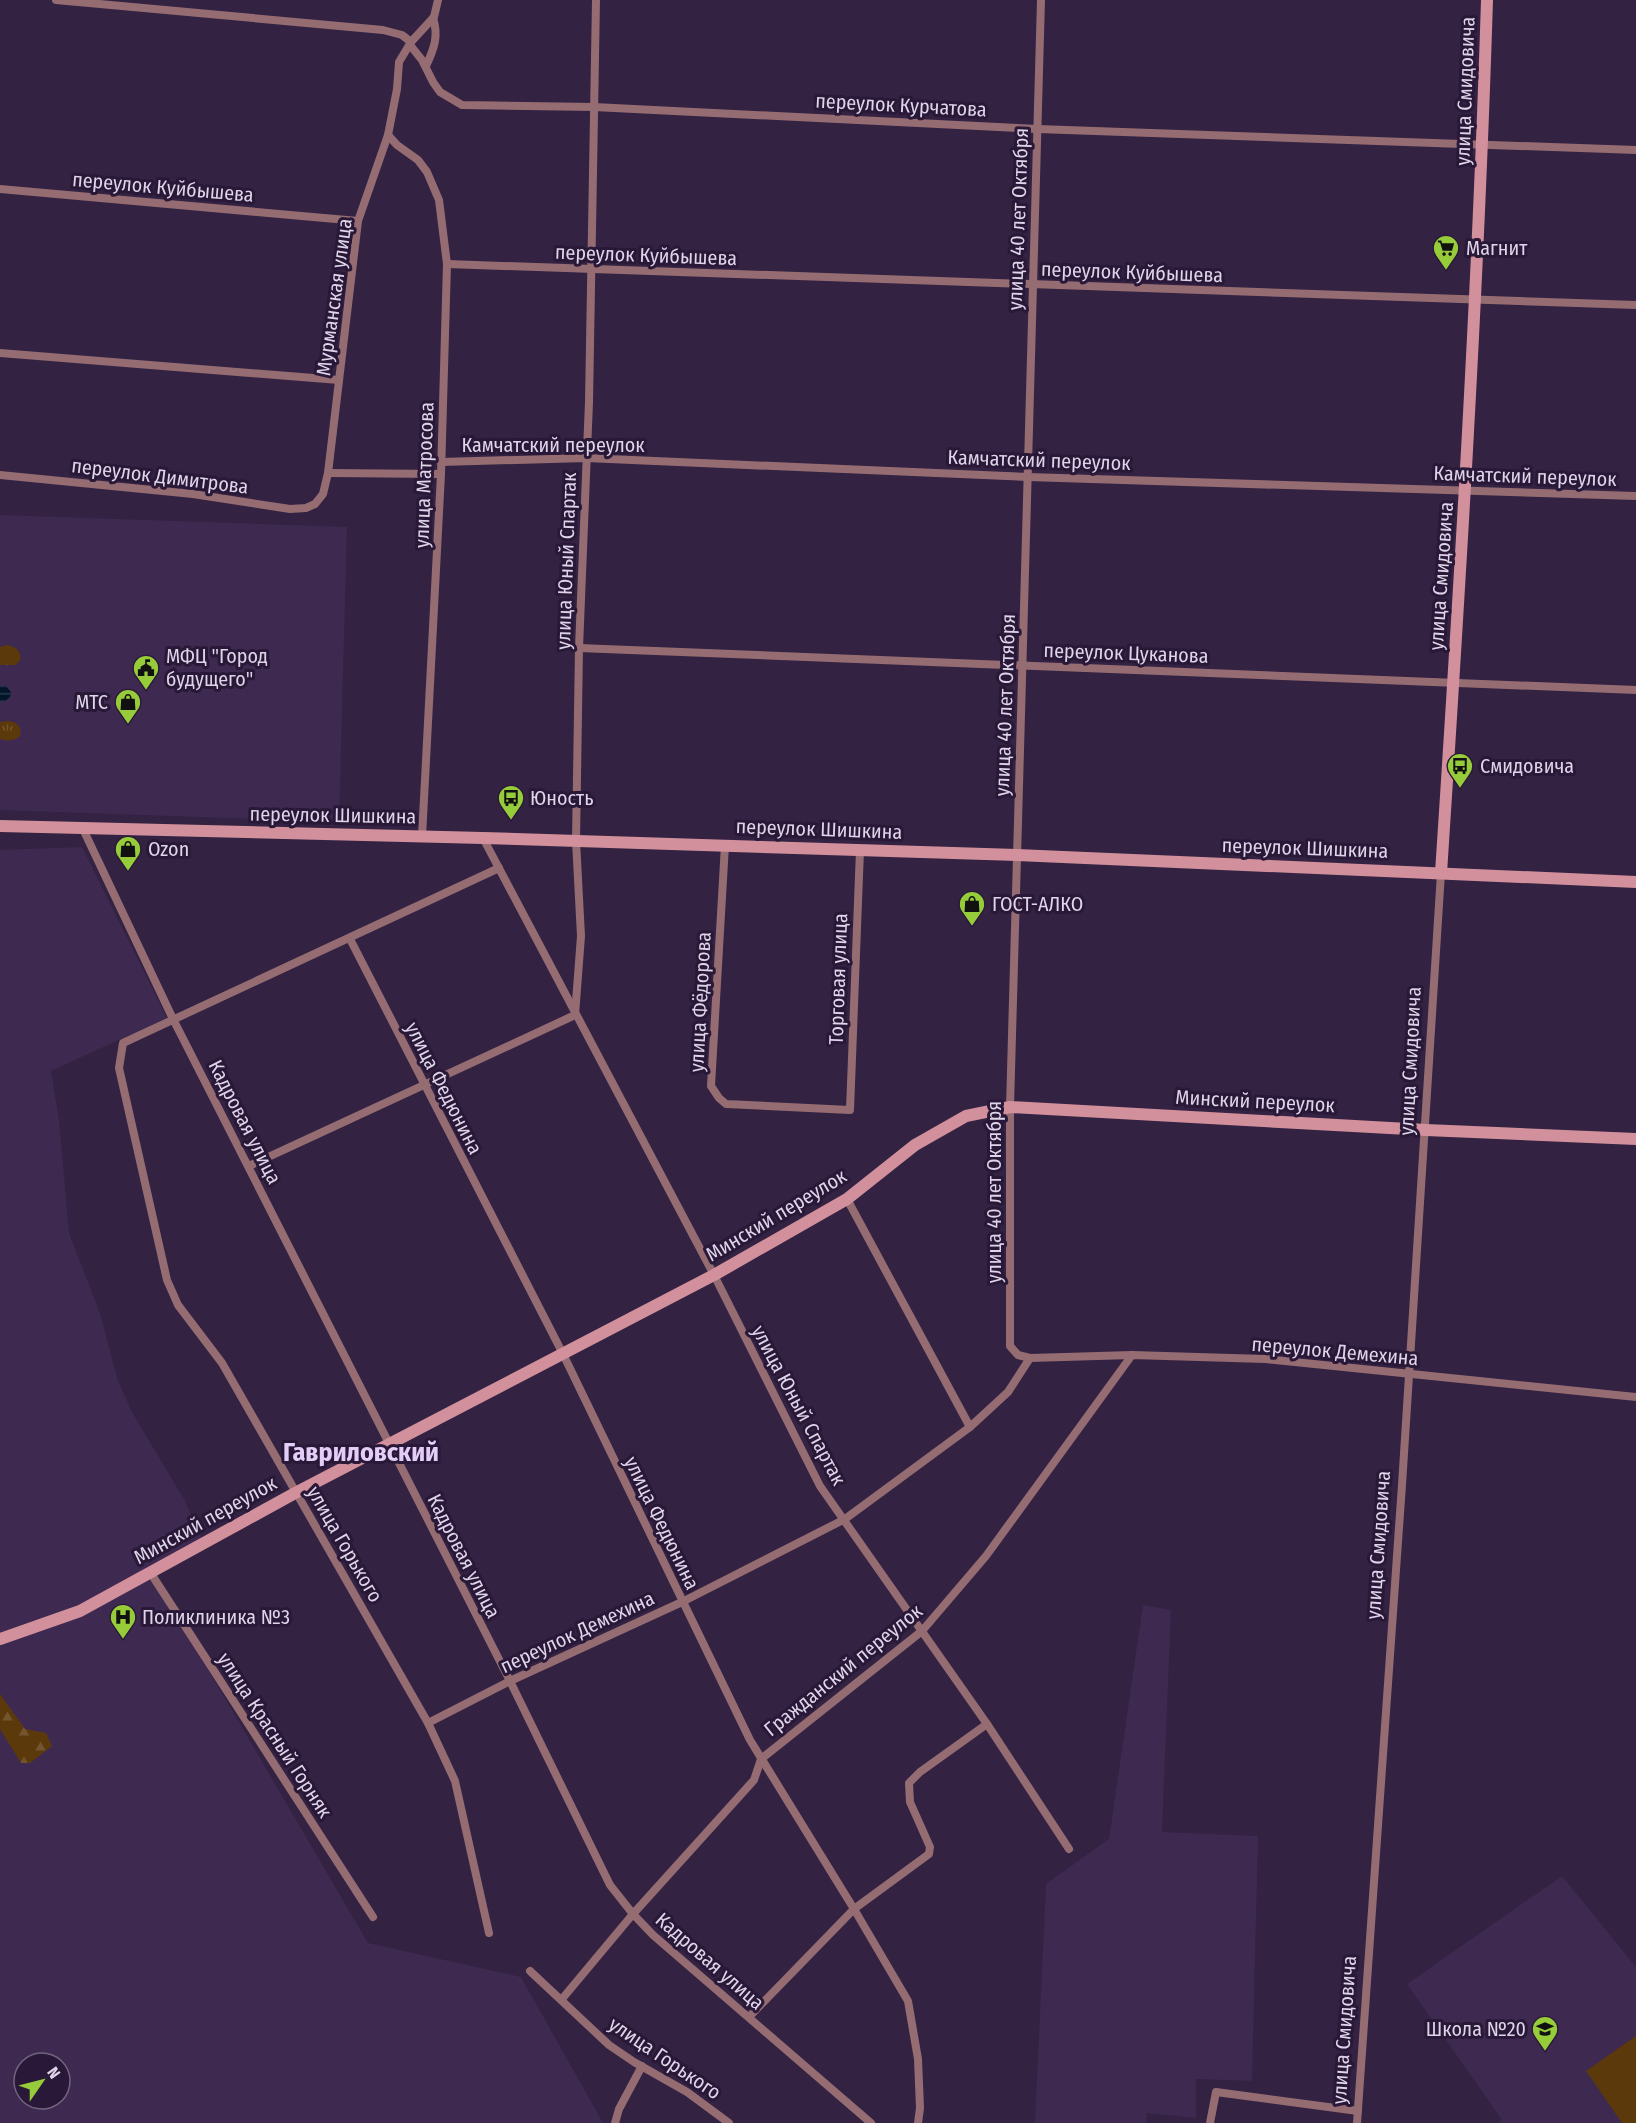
<svg xmlns="http://www.w3.org/2000/svg" width="1636" height="2123" font-family="'Fira Sans Condensed',sans-serif">
<style>
.built{fill:#3e2950;fill-rule:evenodd}
.grass{fill:url(#grass-tufts)}
.forest{fill:url(#forest-firs)}
.pitch{fill:#5b390b}
.water{fill:url(#water-rules)}
.lines{fill:none;stroke-linecap:round;stroke-linejoin:round}
.street{stroke:#956c72;stroke-width:8}
.secondary{stroke:#d1909b;stroke-width:12}
.labels{text-anchor:middle;stroke-width:6;stroke-linejoin:round;paint-order:stroke}
.street-label{font-size:20px;fill:#dfd5ea;stroke:#291837}
.poi-label{font-size:20px;fill:#dfd5ea;stroke:#291837;text-anchor:start}
.district-label{font-size:26px;font-weight:bold;fill:#e3cef8;stroke:#291837}
</style>
<defs>
<pattern id="grass-tufts" width="24" height="20" patternUnits="userSpaceOnUse" patternTransform="scale(1.5)"><rect width="24" height="20" fill="#5b390b"/><path d="M3 7l-1-3M5 7V3M7 7l1-3M15 17l-1-3M17 17v-4M19 17l1-3" fill="none" stroke="#72552f"/></pattern>
<pattern id="forest-firs" width="22" height="20" patternUnits="userSpaceOnUse" patternTransform="scale(1.5)"><rect width="22" height="20" fill="#5b390b"/><path d="M5 1l3.5 6h-7zM16 11l3.5 6h-7z" fill="#72552f"/></pattern>
<pattern id="water-rules" width="6" height="5" patternUnits="userSpaceOnUse" patternTransform="scale(1.5)"><rect width="6" height="5" fill="#021629"/><path d="M0 2.5h6" fill="none" stroke="#263748"/></pattern>
</defs>
<rect width="100%" height="100%" fill="#332242"/>
<g class="built">
<path d="M 0,515 L 347,527 L 339,822 L 0,810 Z"/>
<path d="M 82,847 L 167,1018 L 51,1071 L 59,1120 L 69,1233 L 101,1316 L 117,1378 L 132,1412 L 185,1501 L 204,1544 L 153,1575 L 368,1943 L 521,1977 L 603,2123 L 0,2123 L 0,850 ZM 24,2063 L 60,2063 L 60,2099 L 24,2099 Z"/>
<path d="M 1143,1605 L 1171,1610 L 1162,1832 L 1258,1836 L 1252,2081 L 1196,2079 L 1196,2118 L 1147,2113 L 1146,2123 L 1035,2123 L 1046,1884 L 1109,1839 Z"/>
<path d="M 1562,1876 L 1636,1967 L 1636,2123 L 1499,2123 L 1502,2120 L 1407,1984 Z"/>
</g>
<g class="grass">
<path d="M 7,645 C 16,647 22,651 20,661 L 15,665 L 0,665 L 0,647 Z"/>
<path d="M 8,721 C 17,722 22,726 20,736 C 14,741 8,741 0,739 L 0,722 Z"/>
</g>
<path class="forest" d="M 0,1694 L 25,1729 L 46,1733 L 52,1746 L 30,1763 L 21,1763 L 0,1729 Z"/>
<path class="pitch" d="M 1636,2036 L 1636,2123 L 1622,2123 L 1586,2071 Z"/>
<path class="water" d="M 0,686 L 6,686 L 11,692 L 10,697 L 4,702 L 0,701 Z"/>
<g class="lines">
<g class="street">
<path d="M 56,0 L 383,30 L 402,35 L 411,42"/>
<path d="M 410,45 L 422,60 L 433,82 L 440,92 L 462,105 L 594,107 L 1038,129 L 1636,150"/>
<path d="M 426,66 C 434,49 439,36 433,18"/>
<path d="M 388,135 L 397,145 L 418,160 L 427,172 L 439,200 L 447,264 L 441,474 L 422,837"/>
<path d="M 0,189 L 358,221"/>
<path d="M 447,264 L 1636,305"/>
<path d="M 0,353 L 339,380"/>
<path d="M 441,462 L 586,458 L 1028,477 L 1636,496"/>
<path d="M 328,473 L 441,474"/>
<path d="M 0,475 L 193,494 L 290,509 L 306,508 L 315,504 L 323,494 L 328,473 L 358,221 L 388,135 L 397,89 L 399,62 L 411,42 L 434,17 L 438,0"/>
<path d="M 579,648 L 1636,690"/>
<path d="M 83,829 L 173,1019 L 510,1681 L 610,1885 L 633,1914 L 653,1935 L 871,2123"/>
<path d="M 483,838 L 714,1275 L 820,1486 L 987,1724 L 1069,1849"/>
<path d="M 725,845 L 711,1086 L 719,1098 L 726,1104 L 850,1110 L 860,850"/>
<path d="M 350,939 L 563,1354 L 750,1740 L 854,1909 L 908,2001 L 918,2059 L 920,2108 L 918,2123"/>
<path d="M 249,1166 L 575,1015 L 581,936 L 576,841 L 579,648 L 589,402 L 596,0"/>
<path d="M 847,1199 L 970,1427"/>
<path d="M 1030,1358 L 1132,1355 L 1265,1359 L 1636,1397"/>
<path d="M 150,1572 L 373,1917"/>
<path d="M 428,1723 L 510,1681 L 682,1602 L 845,1519 L 970,1427 L 1008,1392 L 1030,1358 L 1018,1355 L 1010,1346 L 1010,1107 L 1041,0"/>
<path d="M 489,1933 L 455,1781 L 428,1723 L 222,1363 L 178,1305 L 167,1280 L 119,1068 L 123,1043 L 499,868"/>
<path d="M 530,1971 L 609,2045 L 634,2062 L 687,2092 L 729,2123"/>
<path d="M 562,1999 L 633,1914 L 754,1780 L 761,1759 L 922,1631 L 986,1556 L 1132,1355"/>
<path d="M 749,2017 L 854,1909 L 929,1854 L 930,1847 L 910,1802 L 909,1783 L 920,1772 L 987,1724"/>
<path d="M 615,2123 L 619,2109 L 642,2066"/>
<path d="M 1210,2123 L 1216,2092 L 1358,2111"/>
<path d="M 1357,2123 L 1402,1485 L 1441,873"/>
</g>
<g class="secondary">
<path d="M 0,826 L 483,838 L 1017,855 L 1636,882"/>
<path d="M 1441,873 C 1460,582 1478,291 1487,0"/>
<path d="M 0,1639 L 80,1611 L 297,1492 L 714,1275 L 847,1199 L 915,1145 L 966,1116 L 1010,1107 L 1426,1130 L 1636,1139"/>
</g>
</g>
<defs>
<g id="supermarket-pin" transform="scale(1.35)"><path d="M0 17L-7.5 6A9.5 9.5 0 1 1 7.5 6Z" fill="#96cc3a" stroke="#291837"/><path d="M-6-5.5h2.5l.6 2H6L4.5 2H-2.5L-4.4-4H-6ZM-1.5 3.2a1.3 1.3 0 1 0 .1 0ZM3 3.2a1.3 1.3 0 1 0 .1 0Z" fill="#111"/></g>
<g id="civic-pin" transform="scale(1.35)"><path d="M0 17L-7.5 6A9.5 9.5 0 1 1 7.5 6Z" fill="#96cc3a" stroke="#291837"/><path d="M-.6-6.5H3V-4.5H.6V-3L4-1V1h2V6H-6V1h2V-1L-.6-3ZM-1.2 2.5V6h2.4V2.5Z" fill="#111"/></g>
<g id="shop-pin" transform="scale(1.35)"><path d="M0 17L-7.5 6A9.5 9.5 0 1 1 7.5 6Z" fill="#96cc3a" stroke="#291837"/><path d="M-5-2.5h2.3a2.7 3.5 0 0 1 5.4 0H5L5.5 6h-11ZM-1.5-2.5h3a1.5 2.3 0 0 0-3 0Z" fill="#111"/></g>
<g id="bus-pin" transform="scale(1.35)"><path d="M0 17L-7.5 6A9.5 9.5 0 1 1 7.5 6Z" fill="#96cc3a" stroke="#291837"/><path d="M-5-6H5V4H4V6H2V4H-2V6H-4V4H-5ZM-3.5-4V0h7V-4ZM-3.5 1.2v1.5H-2V1.2ZM2 1.2v1.5H3.5V1.2Z" fill="#111"/></g>
<g id="hospital-pin" transform="scale(1.35)"><path d="M0 17L-7.5 6A9.5 9.5 0 1 1 7.5 6Z" fill="#96cc3a" stroke="#291837"/><path d="M-5-5h3v3.5h4V-5h3V5h-3V1.5h-4V5h-3Z" fill="#111"/></g>
<g id="school-pin" transform="scale(1.35)"><path d="M0 17L-7.5 6A9.5 9.5 0 1 1 7.5 6Z" fill="#96cc3a" stroke="#291837"/><path d="M0-5L7-2L0 1L-7-2ZM-4 1L0 2.5L4 1V4Q0 6-4 4Z" fill="#111"/></g>
</defs>
<g fill-rule="evenodd">
<use href="#supermarket-pin" x="1446" y="248"/>
<use href="#civic-pin" x="146" y="668"/>
<use href="#shop-pin" x="128" y="702"/>
<use href="#bus-pin" x="1460" y="766"/>
<use href="#bus-pin" x="511" y="798"/>
<use href="#shop-pin" x="128" y="849"/>
<use href="#shop-pin" x="972" y="904"/>
<use href="#hospital-pin" x="123" y="1617"/>
<use href="#school-pin" x="1545" y="2029"/>
</g>
<g class="labels">
<g class="street-label">
<text transform="translate(1465 91) rotate(-88)" y="7">улица Смидовича</text>
<text transform="translate(901 105) rotate(3)" y="7">переулок Курчатова</text>
<text transform="translate(163 187) rotate(5)" y="7">переулок Куйбышева</text>
<text transform="translate(1018 219) rotate(-88)" y="7">улица 40 лет Октября</text>
<text transform="translate(646 255) rotate(2)" y="7">переулок Куйбышева</text>
<text transform="translate(1132 272) rotate(2)" y="7">переулок Куйбышева</text>
<text transform="translate(334 297) rotate(-82)" y="7">Мурманская улица</text>
<text x="553" y="452">Камчатский переулок</text>
<text transform="translate(1039 460) rotate(2)" y="7">Камчатский переулок</text>
<text transform="translate(424 475) rotate(-88)" y="7">улица Матросова</text>
<text transform="translate(160 476) rotate(7)" y="7">переулок Димитрова</text>
<text transform="translate(1525 476) rotate(2)" y="7">Камчатский переулок</text>
<text transform="translate(566 561) rotate(-88)" y="7">улица Юный Спартак</text>
<text transform="translate(1441 576) rotate(-86)" y="7">улица Смидовича</text>
<text transform="translate(1126 653) rotate(2)" y="7">переулок Цуканова</text>
<text transform="translate(1005 705) rotate(-88)" y="7">улица 40 лет Октября</text>
<text transform="translate(333 815) rotate(1)" y="7">переулок Шишкина</text>
<text transform="translate(819 829) rotate(2)" y="7">переулок Шишкина</text>
<text transform="translate(1305 848) rotate(2)" y="7">переулок Шишкина</text>
<text transform="translate(838 979) rotate(-88)" y="7">Торговая улица</text>
<text transform="translate(700 1002) rotate(-87)" y="7">улица Фёдорова</text>
<text transform="translate(1410 1061) rotate(-87)" y="7">улица Смидовича</text>
<text transform="translate(444 1088) rotate(63)" y="7">улица Федюнина</text>
<text transform="translate(1255 1101) rotate(3)" y="7">Минский переулок</text>
<text transform="translate(245 1122) rotate(63)" y="7">Кадровая улица</text>
<text transform="translate(994 1192) rotate(-90)" y="7">улица 40 лет Октября</text>
<text transform="translate(776 1215) rotate(-31)" y="7">Минский переулок</text>
<text transform="translate(1335 1351) rotate(5)" y="7">переулок Демехина</text>
<text transform="translate(799 1405) rotate(62)" y="7">улица Юный Спартак</text>
<text transform="translate(205 1520) rotate(-29)" y="7">Минский переулок</text>
<text transform="translate(662 1523) rotate(64)" y="7">улица Федюнина</text>
<text transform="translate(345 1544) rotate(60)" y="7">улица Горького</text>
<text transform="translate(1378 1545) rotate(-86)" y="7">улица Смидовича</text>
<text transform="translate(464 1556) rotate(63)" y="7">Кадровая улица</text>
<text transform="translate(577 1632) rotate(-25)" y="7">переулок Демехина</text>
<text transform="translate(843 1670) rotate(-39)" y="7">Гражданский переулок</text>
<text transform="translate(275 1735) rotate(57)" y="7">улица Красный Горняк</text>
<text transform="translate(710 1961) rotate(41)" y="7">Кадровая улица</text>
<text transform="translate(1344 2030) rotate(-86)" y="7">улица Смидовича</text>
<text transform="translate(665 2058) rotate(34)" y="7">улица Горького</text>
</g>
<g class="poi-label">
<text x="1466" y="255">Магнит</text>
<text x="166" y="663">МФЦ "Город<tspan x="166" dy="23">будущего"</tspan></text>
<text x="108" y="709" text-anchor="end">МТС</text>
<text x="1480" y="773">Смидовича</text>
<text x="530" y="805">Юность</text>
<text x="148" y="856">Ozon</text>
<text x="992" y="911">ГОСТ-АЛКО</text>
<text x="142" y="1624">Поликлиника №3</text>
<text x="1526" y="2036" text-anchor="end">Школа №20</text>
</g>
<g class="district-label">
<text x="361" y="1461">Гавриловский</text>
</g>
</g>
<g transform="translate(42 2081) rotate(55)"><circle r="28" fill="#291837" stroke="#72647f" stroke-width="1.5"/>
<path d="M0-4.5L10 22L0 15L-10 22Z" fill="#96cc3a"/>
<text y="-9" font-size="16" font-weight="bold" text-anchor="middle" fill="#dfd5ea">N</text>
</g>
</svg>
